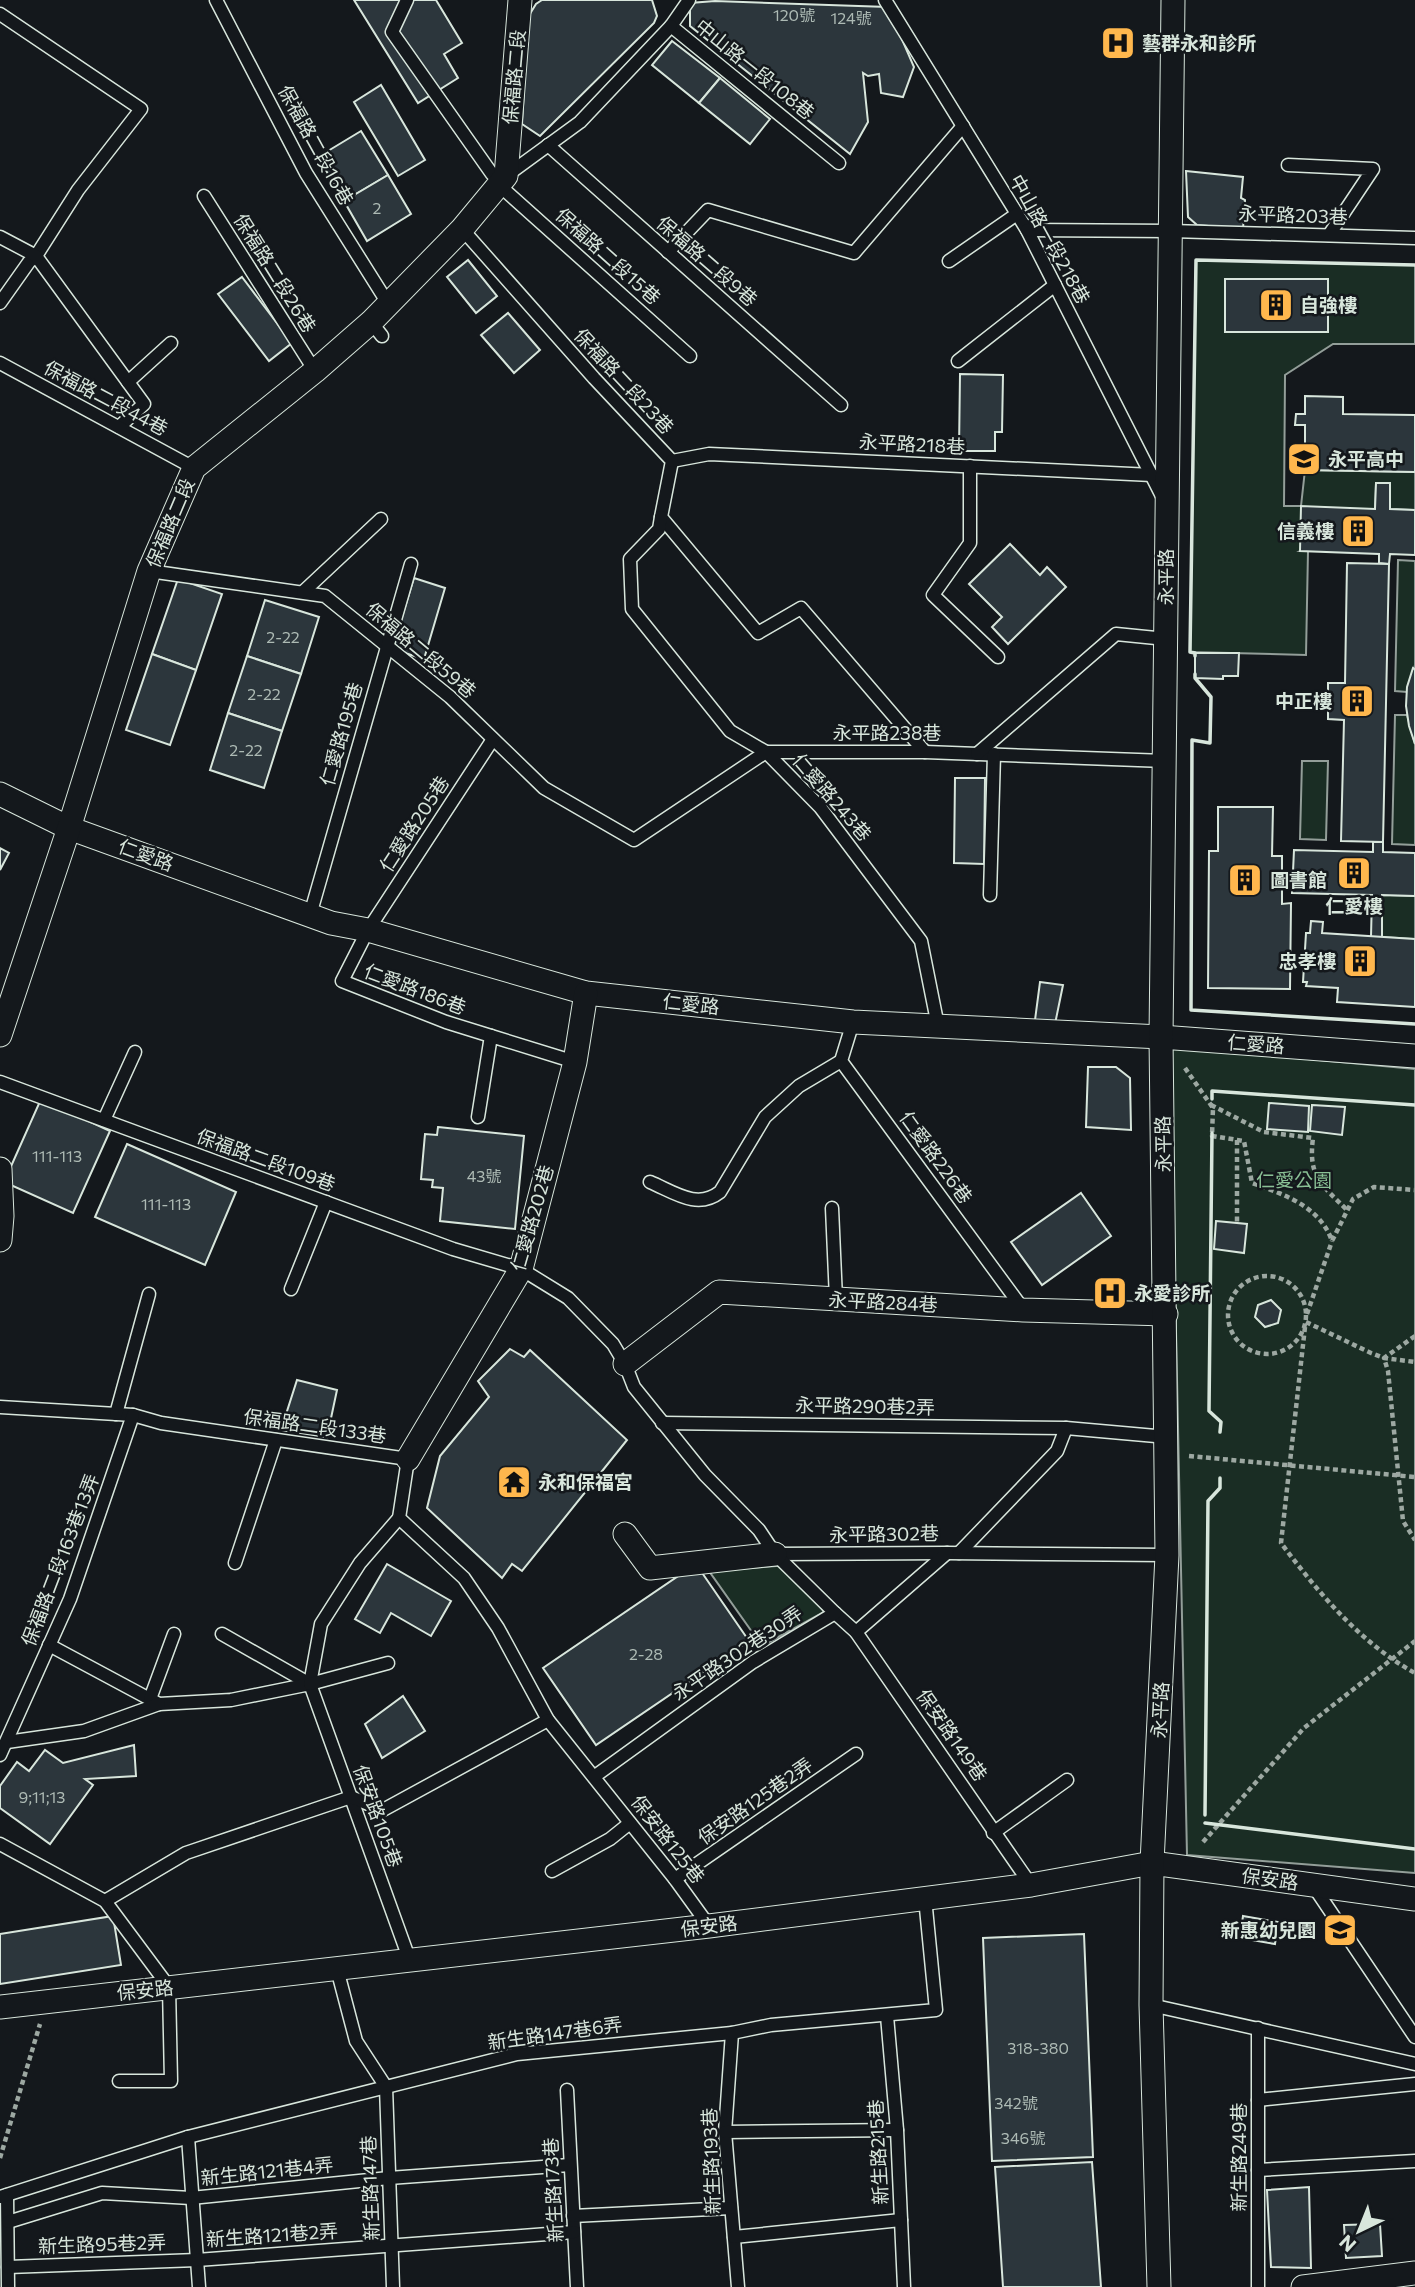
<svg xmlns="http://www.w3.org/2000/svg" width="1415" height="2287" font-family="Commissioner,'Noto Sans TC',sans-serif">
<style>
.green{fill:#1a2d24;stroke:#939e99;stroke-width:2}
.building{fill:#2c363c;stroke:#d8e6dc;stroke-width:2}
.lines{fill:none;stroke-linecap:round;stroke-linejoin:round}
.lane-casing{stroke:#d8e6dc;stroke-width:15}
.street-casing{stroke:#d8e6dc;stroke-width:25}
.path{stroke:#9da8a2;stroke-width:4.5;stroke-dasharray:5 3.5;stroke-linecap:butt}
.lane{stroke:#14181c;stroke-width:12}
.street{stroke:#14181c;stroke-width:23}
.wall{stroke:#d8e6dc;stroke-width:3.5}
.labels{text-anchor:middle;stroke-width:5;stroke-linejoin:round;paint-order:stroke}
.number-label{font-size:16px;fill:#adbab4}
.poi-label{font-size:19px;font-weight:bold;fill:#d8e6dc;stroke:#14181c;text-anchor:start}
.street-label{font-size:19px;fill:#d8e6dc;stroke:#14181c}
.park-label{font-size:19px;fill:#8ac095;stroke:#14181c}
</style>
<rect width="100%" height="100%" fill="#14181c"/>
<g class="green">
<path d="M 1196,260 L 1415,265 L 1415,344 L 1333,344 L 1285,375 L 1284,506 L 1301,506 L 1305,470 L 1415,472 L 1415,510 L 1390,509 L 1390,484 L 1376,483 L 1375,509 L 1300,551 L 1308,551 L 1306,655 L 1190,652 Z"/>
<path d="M 1398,560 L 1415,561 L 1415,665 L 1407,692 L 1395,691 Z"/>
<path d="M 1395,715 L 1407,715 L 1415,744 L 1415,845 L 1392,844 Z"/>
<path d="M 1302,761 L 1328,761 L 1326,840 L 1300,839 Z"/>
<path d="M 1382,895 L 1415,896 L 1415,939 L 1382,937 Z"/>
<path d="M 1170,1046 L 1415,1069 L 1415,1873 L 1187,1855 Z"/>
<path d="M 791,1565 L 824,1612 L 762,1646 L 709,1571 Z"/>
</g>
<g class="building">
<path d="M 354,0 L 436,0 L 462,43 L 444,54 L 458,78 L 418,103 Z"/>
<path d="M 542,0 L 652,0 L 657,16 L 654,23 L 540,136 L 522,124 L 528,17 L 536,4 Z"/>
<path d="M 715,1 L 888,7 L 914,67 L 903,97 L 881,93 L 879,74 L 868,76 L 863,73 L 868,122 L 850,154 L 690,26 L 690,3 Z"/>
<path d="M 672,41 L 720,78 L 699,103 L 652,65 Z"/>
<path d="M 720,78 L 770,119 L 750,144 L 699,103 Z"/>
<path d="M 381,85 L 425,160 L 398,176 L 354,102 Z"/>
<path d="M 361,131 L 388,175 L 344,201 L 318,157 Z"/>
<path d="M 1186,171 L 1243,177 L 1241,198 L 1245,200 L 1243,229 L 1197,225 L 1188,217 Z"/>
<path d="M 388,175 L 411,214 L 367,241 L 344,201 Z"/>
<path d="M 468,260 L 497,296 L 476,313 L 447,277 Z"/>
<path d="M 242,277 L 292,343 L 269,361 L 218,294 Z"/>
<rect x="1225" y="279" width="103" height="53"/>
<path d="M 508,313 L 540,350 L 514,373 L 481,335 Z"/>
<path d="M 960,374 L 1003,375 L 1002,432 L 995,432 L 995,451 L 959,451 Z"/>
<path d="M 1305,396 L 1343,397 L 1343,414 L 1415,415 L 1415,472 L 1305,470 L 1305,425 L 1295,425 L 1296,414 L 1305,414 Z"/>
<path d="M 1376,483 L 1390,483 L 1390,509 L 1415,510 L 1415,555 L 1390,554 L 1389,564 L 1379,563 L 1379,554 L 1300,551 L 1301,506 L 1375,509 Z"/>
<path d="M 1010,544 L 1040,575 L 1047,567 L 1066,587 L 1008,644 L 992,627 L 1002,617 L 969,584 Z"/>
<path d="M 1347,563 L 1389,564 L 1383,842 L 1341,841 L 1344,720 L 1328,719 L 1328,683 L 1345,683 Z"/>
<path d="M 414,578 L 445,588 L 424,659 L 392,649 Z"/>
<path d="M 178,579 L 222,594 L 196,670 L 152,654 Z"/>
<path d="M 265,600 L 319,617 L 301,674 L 247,656 Z"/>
<path d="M 1195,653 L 1239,653 L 1238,676 L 1223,676 L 1223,679 L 1195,678 Z"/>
<path d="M 152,654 L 196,670 L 170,745 L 126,730 Z"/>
<path d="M 247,656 L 301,674 L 282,731 L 228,713 Z"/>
<path d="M 1413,668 L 1415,669 L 1415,744 L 1409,726 L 1406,706 L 1407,687 Z"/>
<path d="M 228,713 L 282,731 L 264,788 L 210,770 Z"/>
<path d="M 955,778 L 985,778 L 984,864 L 954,863 Z"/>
<path d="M 1218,807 L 1273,807 L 1272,856 L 1282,856 L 1282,904 L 1291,903 L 1290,989 L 1208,988 L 1209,851 L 1218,851 Z"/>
<path d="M 1373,842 L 1383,842 L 1383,852 L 1415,853 L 1415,896 L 1382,895 L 1382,937 L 1371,937 L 1372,895 L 1292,893 L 1294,850 L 1373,852 Z"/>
<path d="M 0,848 L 9,853 L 0,870 Z"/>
<path d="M 1311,921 L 1323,922 L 1322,933 L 1415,939 L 1415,1007 L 1337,1002 L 1338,988 L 1306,986 L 1307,982 L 1303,982 L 1306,933 L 1310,933 Z"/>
<path d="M 1040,982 L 1063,985 L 1055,1024 L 1035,1020 Z"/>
<path d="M 1088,1067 L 1116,1067 L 1130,1078 L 1131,1130 L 1086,1127 Z"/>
<path d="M 41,1099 L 110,1131 L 73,1213 L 4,1182 Z"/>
<path d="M 1269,1103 L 1309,1106 L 1308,1132 L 1267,1129 Z"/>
<path d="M 1312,1105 L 1345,1107 L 1342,1135 L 1310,1131 Z"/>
<path d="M 438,1127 L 524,1136 L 515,1229 L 440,1221 L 443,1188 L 432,1187 L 433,1180 L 421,1179 L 425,1134 L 437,1135 Z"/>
<path d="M 127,1144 L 236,1192 L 205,1265 L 95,1217 Z"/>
<path d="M 1081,1193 L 1111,1236 L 1042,1285 L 1011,1242 Z"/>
<path d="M 1216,1221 L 1247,1224 L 1244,1253 L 1214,1249 Z"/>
<path d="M 1271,1300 L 1281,1310 L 1278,1323 L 1265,1327 L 1255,1317 L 1258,1305 Z"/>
<path d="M 510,1349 L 524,1357 L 530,1350 L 627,1440 L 522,1571 L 512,1564 L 502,1578 L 427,1508 L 440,1456 L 489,1397 L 478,1381 Z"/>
<path d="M 297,1380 L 337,1390 L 327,1437 L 281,1430 Z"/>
<path d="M 387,1564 L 451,1601 L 431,1636 L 391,1613 L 380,1633 L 355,1619 Z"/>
<path d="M 696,1564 L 749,1641 L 596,1745 L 543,1668 Z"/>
<path d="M 403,1696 L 425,1731 L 382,1758 L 365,1724 Z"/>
<path d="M 134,1745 L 136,1776 L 85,1779 L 93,1785 L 50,1844 L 0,1808 L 0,1786 L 17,1762 L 29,1771 L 45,1750 L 63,1763 Z"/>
<path d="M 113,1916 L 121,1965 L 0,1984 L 0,1934 Z"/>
<path d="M 1243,1916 L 1278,1922 L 1275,1944 L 1240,1938 Z"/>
<path d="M 1084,1934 L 1093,2157 L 992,2161 L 983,1938 Z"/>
<path d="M 1092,2162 L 1101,2287 L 1003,2287 L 995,2167 Z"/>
<path d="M 1309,2187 L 1311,2268 L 1271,2267 L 1267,2190 Z"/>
<path d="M 1380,2224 L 1382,2256 L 1346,2258 L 1344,2225 Z"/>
</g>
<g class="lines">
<g class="lane-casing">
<g id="lane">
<path d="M 216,0 L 306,173 L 389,305"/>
<path d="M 407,0 L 392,32 L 492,174"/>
<path d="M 689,0 L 671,26 L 839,163"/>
<path d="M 885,0 L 1027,230 L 1163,498"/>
<path d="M 0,14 L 141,109 L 78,190 L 36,256 L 29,262 L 0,303"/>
<path d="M 548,145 L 841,405"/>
<path d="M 1288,165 L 1373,169 L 1329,235"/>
<path d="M 506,176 L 580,122 L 671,26"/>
<path d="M 500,186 L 690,356"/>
<path d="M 204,196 L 315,371"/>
<path d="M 462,229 L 594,378 L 672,461 L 661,517 L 758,633 L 801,608 L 925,752"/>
<path d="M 1027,230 L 1171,231 L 1415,238"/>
<path d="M 0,237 L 36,256 L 144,404 L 119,427"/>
<path d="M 668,252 L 708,210 L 854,253 L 963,126"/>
<path d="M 949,261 L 1017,214"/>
<path d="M 371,322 L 382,336"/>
<path d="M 958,361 L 1055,285"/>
<path d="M 0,363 L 194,468"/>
<path d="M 128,382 L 171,343"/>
<path d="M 672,461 L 709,454 L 1152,475"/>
<path d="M 970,466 L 970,543 L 933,595 L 998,657"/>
<path d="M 661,517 L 659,529 L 630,559 L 632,609 L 730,731 L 766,752 L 820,807 L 921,941 L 938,1026"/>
<path d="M 149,571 L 325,596 L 450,697 L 544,788 L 634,840 L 766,752 L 925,752 L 1165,761"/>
<path d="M 303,592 L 381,519"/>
<path d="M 977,754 L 1116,634 L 1166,639"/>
<path d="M 990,895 L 994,754"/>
<path d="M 310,915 L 411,564"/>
<path d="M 853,1022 L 841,1061 L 1023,1309"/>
<path d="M 491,1036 L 446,1022 L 342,981 L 368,930 L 493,739"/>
<path d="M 0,1082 L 453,1249 L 521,1269 L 568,1298 L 613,1344 L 625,1364 L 634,1387 L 705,1475 L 759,1530 L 775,1554 L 947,1553 L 1167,1555"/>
<path d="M 478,1117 L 491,1036 L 575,1062"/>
<path d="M 104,1120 L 135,1052"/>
<path d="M 650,1182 C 674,1192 697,1210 720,1192 L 765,1117 L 799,1086 L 841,1061"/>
<path d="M 832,1208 L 836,1299"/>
<path d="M 291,1289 L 326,1202"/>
<path d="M 0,1407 L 133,1415 L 161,1423 L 408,1459 L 399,1518 L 464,1578 L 498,1628 L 548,1720 L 675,1879 L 709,1926"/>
<path d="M 116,1414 L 149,1294"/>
<path d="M 662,1423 L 1066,1428 L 1167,1437"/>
<path d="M 959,1553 L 1057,1451 L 1066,1428"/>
<path d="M 235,1563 L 276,1440"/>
<path d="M 835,1613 L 856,1632 L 1031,1885"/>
<path d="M 856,1632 L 947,1553"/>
<path d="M 222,1634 L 310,1684"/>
<path d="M 49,1645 L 159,1704 L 231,1700 L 310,1684 L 410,1961"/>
<path d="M 310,1684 L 321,1624 L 360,1563 L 399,1518"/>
<path d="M 310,1684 L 388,1663"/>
<path d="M 150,1699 L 174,1634"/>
<path d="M 7,1742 L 84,1731 L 159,1704"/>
<path d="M 0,1755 L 70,1599 L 133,1415"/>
<path d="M 595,1776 L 753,1662 L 835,1613 L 775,1554"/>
<path d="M 993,1833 L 1067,1780"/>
<path d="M 0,1844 L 105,1901 L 169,1987 L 171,2081 L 119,2081"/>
<path d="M 552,1871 L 610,1839 L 630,1823"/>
<path d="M 675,1879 L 856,1754"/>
<path d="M 1312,1884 L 1415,2037"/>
<path d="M 105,1901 L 186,1853 L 351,1797 L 383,1810 L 548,1720"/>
<path d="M 337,1969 L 356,2041 L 386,2087"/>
<path d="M 1151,2005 L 1415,2064"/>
<path d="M 887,2016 L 897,2130 L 904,2287"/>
<path d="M 732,2033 L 725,2132 L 738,2287"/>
<path d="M 386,2087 L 393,2287"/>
<path d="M 567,2090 L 577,2287"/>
<path d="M 1258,2100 L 1415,2084"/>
<path d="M 725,2132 L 897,2130"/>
<path d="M 188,2137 L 199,2287"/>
<path d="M 1258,2170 L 1415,2161"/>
<path d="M 7,2195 L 8,2287"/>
<path d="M 0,2197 L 188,2137 L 517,2054 L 732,2033 L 771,2025 L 936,2010 L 925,1898"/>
<path d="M 573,2216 L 731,2208"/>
<path d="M 8,2222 L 102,2193 L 191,2198 L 389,2178 L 570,2165"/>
<path d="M 734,2237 L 901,2220"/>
<path d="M 8,2267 L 197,2260 L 574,2232"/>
<path d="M 1258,2287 L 1258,2028"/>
</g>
</g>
<g class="street-casing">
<g id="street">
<path d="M 0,794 L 69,828 L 331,923 L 368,930 L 586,993 L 853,1022 L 1161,1037 L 1415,1056"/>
<path d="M 0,1035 L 69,828 L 149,571 L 194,468 L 315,371 L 371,322 L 462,229 L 506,176 L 520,0"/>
<path d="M 0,1169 L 2,1216 L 0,1240"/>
<path d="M 625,1364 L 719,1292 L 1023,1310 L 1166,1314"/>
<path d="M 408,1459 L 521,1269 L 575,1062 L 586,993"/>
<path d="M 625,1534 L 650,1568 L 775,1554"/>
<path d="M 0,2007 L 709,1926 L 1031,1885 L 1152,1863 L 1415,1899"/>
<path d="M 1159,2287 L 1151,2005 L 1152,1863 L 1167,1555 L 1161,1037 L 1173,0"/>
<path d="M 1303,2287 L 1415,2273"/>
</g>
</g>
<g class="path">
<path d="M 1185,1068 L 1213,1108 L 1212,1136 L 1244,1141 L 1252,1183 C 1283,1194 1320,1206 1332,1241 L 1353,1199 L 1374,1187 L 1415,1190"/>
<path d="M 1211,1105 L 1264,1132 L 1313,1138 C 1308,1177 1321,1184 1347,1210"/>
<path d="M 1237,1140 L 1237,1223"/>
<circle cx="1267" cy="1315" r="39"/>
<path d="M 1307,1314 L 1332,1241"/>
<path d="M 1306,1322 L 1371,1353 L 1384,1358 L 1415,1362"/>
<path d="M 1305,1327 L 1281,1543 C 1318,1592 1360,1643 1415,1673"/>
<path d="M 1415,1336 L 1384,1358 L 1388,1371 L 1403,1521 L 1415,1540"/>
<path d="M 1189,1456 L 1415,1477"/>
<path d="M 1203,1842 L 1304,1728 L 1415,1641"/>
<path d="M 0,2158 L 40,2024"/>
</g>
<use href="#lane" class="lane"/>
<use href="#street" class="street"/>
<g class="wall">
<path d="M 1195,656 L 1195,653 L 1190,652 L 1196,260 L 1415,265"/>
<path d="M 1195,674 L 1195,678 L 1211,697 L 1210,743 L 1192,740 L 1191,1010 L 1415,1024"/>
<path d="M 1212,1099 L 1212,1091 L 1415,1105"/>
<path d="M 1212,1133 L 1209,1411 L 1221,1422 L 1220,1432"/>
<path d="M 1205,1815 L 1208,1501 L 1220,1488 L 1220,1478"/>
<path d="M 1205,1823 L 1415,1849"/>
</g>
</g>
<defs>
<g id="hospital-square" transform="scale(1.75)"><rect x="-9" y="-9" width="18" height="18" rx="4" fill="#ffb74d" stroke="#14181c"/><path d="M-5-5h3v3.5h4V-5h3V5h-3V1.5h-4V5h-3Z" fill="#111"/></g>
<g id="building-square" transform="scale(1.75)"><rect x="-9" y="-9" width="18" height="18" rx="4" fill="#ffb74d" stroke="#14181c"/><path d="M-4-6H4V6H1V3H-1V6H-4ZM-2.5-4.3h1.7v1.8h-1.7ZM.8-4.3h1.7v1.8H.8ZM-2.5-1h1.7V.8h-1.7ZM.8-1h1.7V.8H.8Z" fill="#111"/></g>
<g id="school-square" transform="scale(1.75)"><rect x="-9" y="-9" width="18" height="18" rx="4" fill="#ffb74d" stroke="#14181c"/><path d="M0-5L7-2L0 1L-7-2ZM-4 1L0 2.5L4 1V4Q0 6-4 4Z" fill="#111"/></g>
<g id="temple-square" transform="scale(1.75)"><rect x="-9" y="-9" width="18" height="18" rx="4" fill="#ffb74d" stroke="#14181c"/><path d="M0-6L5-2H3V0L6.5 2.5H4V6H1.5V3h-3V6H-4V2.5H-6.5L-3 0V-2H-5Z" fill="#111"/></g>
</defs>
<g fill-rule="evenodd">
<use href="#hospital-square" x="1118" y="43"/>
<use href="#building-square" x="1276" y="305"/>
<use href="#school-square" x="1304" y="459"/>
<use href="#building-square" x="1358" y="531"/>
<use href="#building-square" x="1357" y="701"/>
<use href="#building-square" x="1354" y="873"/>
<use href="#building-square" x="1245" y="880"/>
<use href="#building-square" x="1360" y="961"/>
<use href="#hospital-square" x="1110" y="1293"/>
<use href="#temple-square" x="514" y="1482"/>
<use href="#school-square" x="1340" y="1930"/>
</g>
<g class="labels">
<g class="number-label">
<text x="794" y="21">120號</text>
<text x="851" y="24">124號</text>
<text x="377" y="214">2</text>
<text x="283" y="643">2-22</text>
<text x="264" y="700">2-22</text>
<text x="246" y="756">2-22</text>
<text x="57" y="1162">111-113</text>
<text x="484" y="1182">43號</text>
<text x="166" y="1210">111-113</text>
<text x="646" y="1660">2-28</text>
<text x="42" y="1803">9;11;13</text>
<text x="1038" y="2054">318-380</text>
<text x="1016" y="2109">342號</text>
<text x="1023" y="2144">346號</text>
</g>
<g class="poi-label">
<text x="1142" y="50">藝群永和診所</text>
<text x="1300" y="312">自強樓</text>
<text x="1328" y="466">永平高中</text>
<text x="1334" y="538" text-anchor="end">信義樓</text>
<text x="1332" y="708" text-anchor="end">中正樓</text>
<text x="1270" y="887">圖書館</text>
<text x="1354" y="913" text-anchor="middle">仁愛樓</text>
<text x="1336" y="968" text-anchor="end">忠孝樓</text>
<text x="1134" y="1300">永愛診所</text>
<text x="538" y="1489">永和保福宮</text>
<text x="1316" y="1937" text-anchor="end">新惠幼兒園</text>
</g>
<g class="street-label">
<text transform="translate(755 69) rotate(39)" y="7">中山路一段108巷</text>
<text transform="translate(514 77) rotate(-85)" y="7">保福路二段</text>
<text transform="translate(316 145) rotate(61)" y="7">保福路二段16巷</text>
<text transform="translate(1293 215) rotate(2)" y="7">永平路203巷</text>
<text transform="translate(1050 239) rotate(61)" y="7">中山路一段218巷</text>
<text transform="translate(608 256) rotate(42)" y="7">保福路二段15巷</text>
<text transform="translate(707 261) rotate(41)" y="7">保福路二段9巷</text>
<text transform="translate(275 273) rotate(58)" y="7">保福路二段26巷</text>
<text transform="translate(624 381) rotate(47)" y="7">保福路二段23巷</text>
<text transform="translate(106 398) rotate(28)" y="7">保福路二段44巷</text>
<text transform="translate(912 444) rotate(3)" y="7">永平路218巷</text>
<text transform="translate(170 523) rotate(-67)" y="7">保福路二段</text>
<text transform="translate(1166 577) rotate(-90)" y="7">永平路</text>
<text transform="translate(421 650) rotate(40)" y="7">保福路二段59巷</text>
<text x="887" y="740">永平路238巷</text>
<text transform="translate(341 734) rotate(-74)" y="7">仁愛路195巷</text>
<text transform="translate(832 797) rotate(49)" y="7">仁愛路243巷</text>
<text transform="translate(414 824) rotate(-57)" y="7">仁愛路205巷</text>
<text transform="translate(146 855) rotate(20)" y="7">仁愛路</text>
<text transform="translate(415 989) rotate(21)" y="7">仁愛路186巷</text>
<text transform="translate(691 1004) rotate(6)" y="7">仁愛路</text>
<text transform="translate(1256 1044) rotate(4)" y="7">仁愛路</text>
<text transform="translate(1163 1144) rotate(-91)" y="7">永平路</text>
<text transform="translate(936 1157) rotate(54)" y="7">仁愛路226巷</text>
<text transform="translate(266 1160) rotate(20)" y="7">保福路二段109巷</text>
<text transform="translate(532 1218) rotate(-74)" y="7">仁愛路202巷</text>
<text transform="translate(883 1302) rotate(3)" y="7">永平路284巷</text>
<text transform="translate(865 1406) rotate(1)" y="7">永平路290巷2弄</text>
<text transform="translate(315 1426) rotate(8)" y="7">保福路二段133巷</text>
<text transform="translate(884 1534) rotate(-1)" y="7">永平路302巷</text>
<text transform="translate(60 1560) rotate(-69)" y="7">保福路二段163巷13弄</text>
<text transform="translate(737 1653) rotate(-34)" y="7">永平路302巷30弄</text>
<text transform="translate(1160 1710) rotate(-87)" y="7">永平路</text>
<text transform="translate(952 1735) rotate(55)" y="7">保安路149巷</text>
<text transform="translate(755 1801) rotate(-35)" y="7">保安路125巷2弄</text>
<text transform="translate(378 1816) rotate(70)" y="7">保安路105巷</text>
<text transform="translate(668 1839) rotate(52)" y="7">保安路125巷</text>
<text transform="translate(1270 1879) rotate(8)" y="7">保安路</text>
<text transform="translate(709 1926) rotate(-7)" y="7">保安路</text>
<text transform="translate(145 1990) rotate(-6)" y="7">保安路</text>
<text transform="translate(555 2033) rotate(-8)" y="7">新生路147巷6弄</text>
<text transform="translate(878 2152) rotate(-93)" y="7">新生路215巷</text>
<text transform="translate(1239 2157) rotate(-90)" y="7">新生路249巷</text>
<text transform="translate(711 2161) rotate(-92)" y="7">新生路193巷</text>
<text transform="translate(267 2171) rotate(-6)" y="7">新生路121巷4弄</text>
<text transform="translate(370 2188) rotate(-92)" y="7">新生路147巷</text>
<text transform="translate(553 2190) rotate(-93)" y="7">新生路173巷</text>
<text transform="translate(272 2235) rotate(-4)" y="7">新生路121巷2弄</text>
<text transform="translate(102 2244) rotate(-2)" y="7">新生路95巷2弄</text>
</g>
<g class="park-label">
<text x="1294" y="1187">仁愛公園</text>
</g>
</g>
<g transform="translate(1359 2231) rotate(223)" stroke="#14181c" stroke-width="5" paint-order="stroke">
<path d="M0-5L12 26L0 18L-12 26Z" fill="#d8e6dc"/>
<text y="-10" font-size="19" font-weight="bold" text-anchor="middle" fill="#d8e6dc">N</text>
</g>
</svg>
